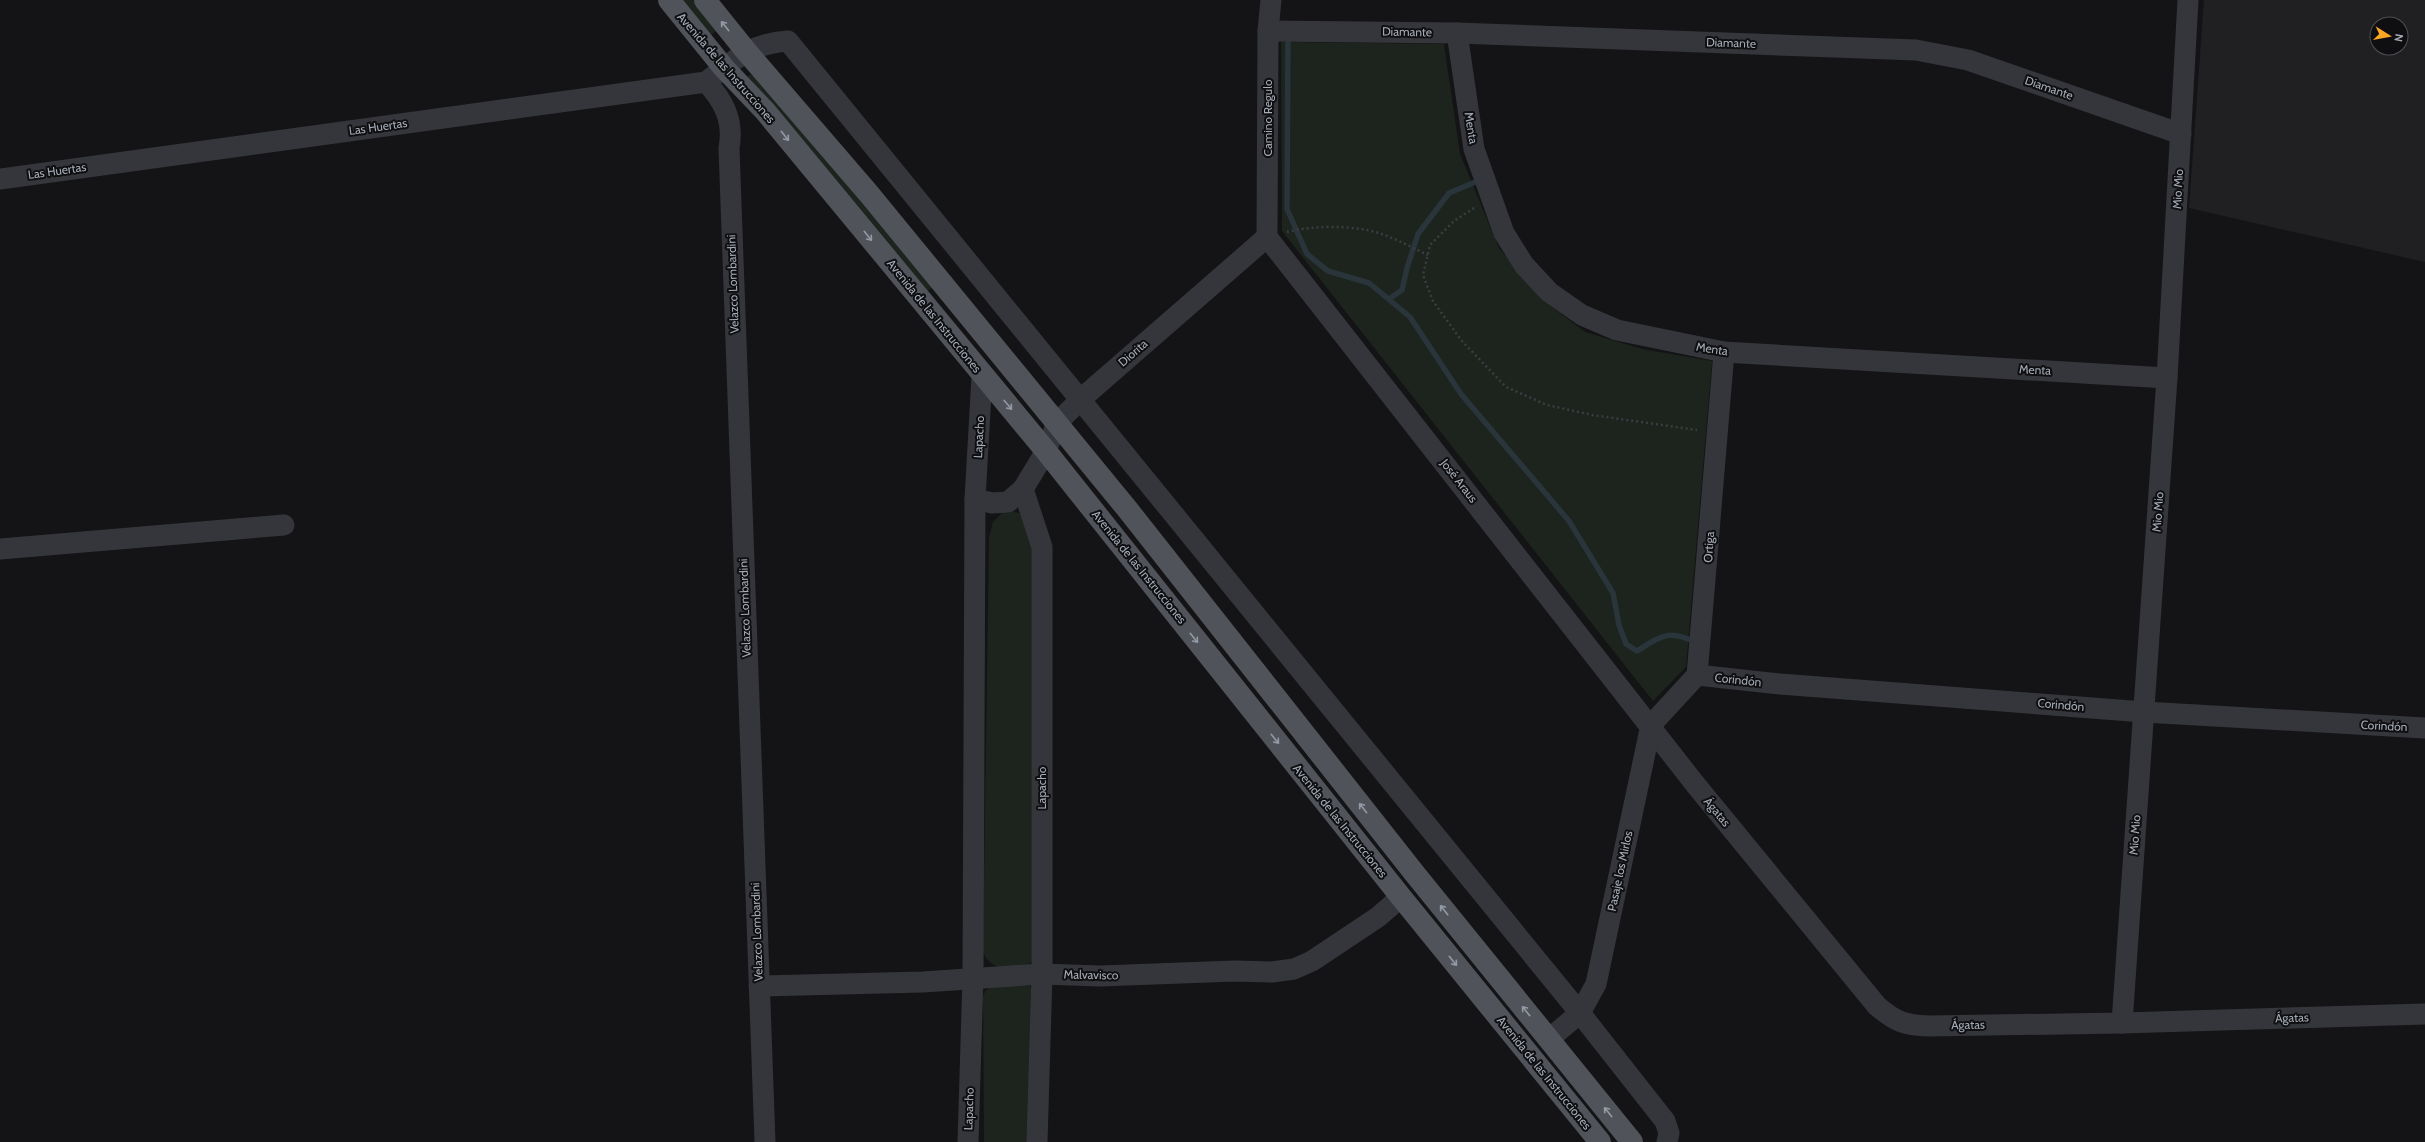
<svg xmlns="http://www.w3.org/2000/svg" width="2425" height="1142" font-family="Cabin,sans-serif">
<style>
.built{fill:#202023;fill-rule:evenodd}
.green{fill:#1c241d}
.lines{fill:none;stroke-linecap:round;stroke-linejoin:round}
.stream{stroke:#29343b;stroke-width:5.5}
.path{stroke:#3b3d42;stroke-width:2.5;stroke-dasharray:2 3;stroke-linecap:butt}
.minor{stroke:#35363b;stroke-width:21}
.major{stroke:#51535b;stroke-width:22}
.oneway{stroke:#949aa5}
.labels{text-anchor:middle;stroke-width:4;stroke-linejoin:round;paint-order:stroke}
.street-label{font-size:12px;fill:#a5acb7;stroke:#0f0f11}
</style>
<rect width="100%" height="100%" fill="#141416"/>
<path class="built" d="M 2204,0 L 2425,0 L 2425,262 L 2189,208 ZM 2377,24 L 2401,24 L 2401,48 L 2377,48 Z"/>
<g class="green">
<path d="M 682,0 L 694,0 L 718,29 L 711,35 Z"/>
<path d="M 1281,42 L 1444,44 L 1460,154 L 1499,248 L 1540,298 L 1585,332 L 1642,349 L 1712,361 L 1686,667 L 1653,701 L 1282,231 Z"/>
<path d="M 754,74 L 933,287 L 928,291 L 748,78 L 749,75 Z"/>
<path d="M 1004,511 L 1012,511 L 1022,514 L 1034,542 L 1034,958 L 1027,967 C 1007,967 994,973 983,953 L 989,537 L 993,522 Z"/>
<path d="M 995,985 L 1030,986 L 1034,990 L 1036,1142 L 984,1142 L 983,996 L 986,990 Z"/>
</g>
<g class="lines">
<g class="stream">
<path d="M 1288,34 L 1287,209 L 1307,254 L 1328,271 L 1369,283 L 1410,317 L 1461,394 L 1569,521 L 1613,593 L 1619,625 L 1626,644 L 1637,651 C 1661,636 1668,629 1695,642"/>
<path d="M 1389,299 L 1402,290 L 1407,268 L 1418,234 L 1449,193 L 1480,180"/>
</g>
<g class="path">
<path d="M 1474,208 L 1454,221 L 1430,245 L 1423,275 L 1433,301 L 1461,340 L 1506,387 L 1547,405 L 1592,415 L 1697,430"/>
<path d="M 1287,232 C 1313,225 1357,225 1382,234 C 1398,240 1413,248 1428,255"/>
</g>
<g class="minor">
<path d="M 1268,31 L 1457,33 L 1916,50 L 1968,60 L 2181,134"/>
<path d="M 1457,33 L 1474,149 L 1504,233 L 1524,265 L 1549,292 L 1582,315 L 1617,330 L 1724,352 L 2167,378"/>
<path d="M 706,82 C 724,101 734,121 729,148 L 765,1142"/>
<path d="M 0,179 L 706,82 C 736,59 749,44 788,41 L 1580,1013 L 1665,1121 L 1669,1133 L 1667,1142"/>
<path d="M 1267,237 L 1695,784 L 1877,1006 C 1896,1022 1904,1025 1929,1026 L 2122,1023 L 2425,1014"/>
<path d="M 1267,237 L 1268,31 L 1271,0"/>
<path d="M 1023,489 L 1042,547 L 1042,974 L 1037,1142"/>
<path d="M 975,499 L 992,503 L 1008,502 L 1023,489 L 1046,451 L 1057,423 L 1081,399 L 1267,237"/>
<path d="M 0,549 L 284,525"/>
<path d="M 1697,675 L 1780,684 L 2144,712 L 2425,728"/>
<path d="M 1651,725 L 1697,675 L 1724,352"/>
<path d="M 759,986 L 923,982 L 1042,974 L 1100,976 L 1235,971 L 1272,972 L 1294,969 L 1312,961 L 1378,917 L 1401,897"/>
<path d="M 2122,1023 L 2167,378 L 2188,0"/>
<path d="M 1549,1039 L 1580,1013 L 1596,984 L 1651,725"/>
<path d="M 968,1142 L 973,977 L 975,499 L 982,376"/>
</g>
<g class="major">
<path d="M 669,0 L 724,68 L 765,111 L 1046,451 L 1401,897 L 1600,1142"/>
<path d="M 705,0 L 746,51 L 869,194 L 1128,510 L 1415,874 L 1632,1142"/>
</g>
</g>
<defs><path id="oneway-shaft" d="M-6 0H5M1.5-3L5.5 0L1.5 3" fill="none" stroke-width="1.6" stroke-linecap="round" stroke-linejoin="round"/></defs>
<g class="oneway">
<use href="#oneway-shaft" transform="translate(725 26) rotate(-129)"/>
<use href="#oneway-shaft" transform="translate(785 136) rotate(51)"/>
<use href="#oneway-shaft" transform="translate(868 236) rotate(51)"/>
<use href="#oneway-shaft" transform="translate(1008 405) rotate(50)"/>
<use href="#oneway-shaft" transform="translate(1194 638) rotate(51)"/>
<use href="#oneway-shaft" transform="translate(1275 739) rotate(51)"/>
<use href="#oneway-shaft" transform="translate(1363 808) rotate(-128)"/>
<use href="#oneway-shaft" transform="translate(1444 910) rotate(-129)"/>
<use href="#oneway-shaft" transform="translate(1453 961) rotate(51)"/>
<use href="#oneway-shaft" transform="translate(1526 1011) rotate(-129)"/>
<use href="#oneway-shaft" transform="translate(1608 1112) rotate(-129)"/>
</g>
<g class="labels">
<g class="street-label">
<text transform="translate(1407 32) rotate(1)" y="4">Diamante</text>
<text transform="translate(1731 43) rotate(2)" y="4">Diamante</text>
<text transform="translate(726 68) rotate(49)" y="4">Avenida de las Instrucciones</text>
<text transform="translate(2049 88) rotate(19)" y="4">Diamante</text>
<text transform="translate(1268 118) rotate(-90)" y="4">Camino Regulo</text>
<text transform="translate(378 127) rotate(-8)" y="4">Las Huertas</text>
<text transform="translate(1471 128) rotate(81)" y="4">Menta</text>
<text transform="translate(57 171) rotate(-8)" y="4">Las Huertas</text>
<text transform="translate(2178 189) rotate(-87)" y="4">Mio Mio</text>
<text transform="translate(733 284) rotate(-92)" y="4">Velazco Lombardini</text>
<text transform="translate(934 316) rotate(51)" y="4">Avenida de las Instrucciones</text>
<text transform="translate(1712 349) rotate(9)" y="4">Menta</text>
<text transform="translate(1133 353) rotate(-41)" y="4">Diorita</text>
<text transform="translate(2035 370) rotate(3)" y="4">Menta</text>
<text transform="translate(979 437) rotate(-87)" y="4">Lapacho</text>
<text transform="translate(1459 481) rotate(52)" y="4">José Araus</text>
<text transform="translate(2158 512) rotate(-86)" y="4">Mio Mio</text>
<text transform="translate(1709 547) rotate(-86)" y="4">Ortiga</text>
<text transform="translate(1139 567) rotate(51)" y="4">Avenida de las Instrucciones</text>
<text transform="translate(745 608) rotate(-92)" y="4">Velazco Lombardini</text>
<text transform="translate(1738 680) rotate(6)" y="4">Corindón</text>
<text transform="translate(2061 705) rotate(5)" y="4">Corindón</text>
<text transform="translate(2384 726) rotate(3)" y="4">Corindón</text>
<text transform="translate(1042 788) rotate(-90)" y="4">Lapacho</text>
<text transform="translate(1717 812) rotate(50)" y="4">Ágatas</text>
<text transform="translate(1340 821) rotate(51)" y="4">Avenida de las Instrucciones</text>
<text transform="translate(2135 835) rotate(-86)" y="4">Mio Mio</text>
<text transform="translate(1620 871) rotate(-78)" y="4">Pasaje los Mirlos</text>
<text transform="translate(757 932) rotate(-92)" y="4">Velazco Lombardini</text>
<text transform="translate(1091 975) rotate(1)" y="4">Malvavisco</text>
<text transform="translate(2292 1018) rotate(-2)" y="4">Ágatas</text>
<text transform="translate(1968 1025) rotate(-1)" y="4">Ágatas</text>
<text transform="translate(1544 1073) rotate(51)" y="4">Avenida de las Instrucciones</text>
<text transform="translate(969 1109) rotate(-88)" y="4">Lapacho</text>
</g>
</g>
<g transform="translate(2389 36) rotate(101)"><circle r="19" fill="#0f0f11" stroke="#4b4e53"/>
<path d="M0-3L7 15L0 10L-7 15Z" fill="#fda725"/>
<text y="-6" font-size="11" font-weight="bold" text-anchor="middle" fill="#a5acb7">N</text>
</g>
</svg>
